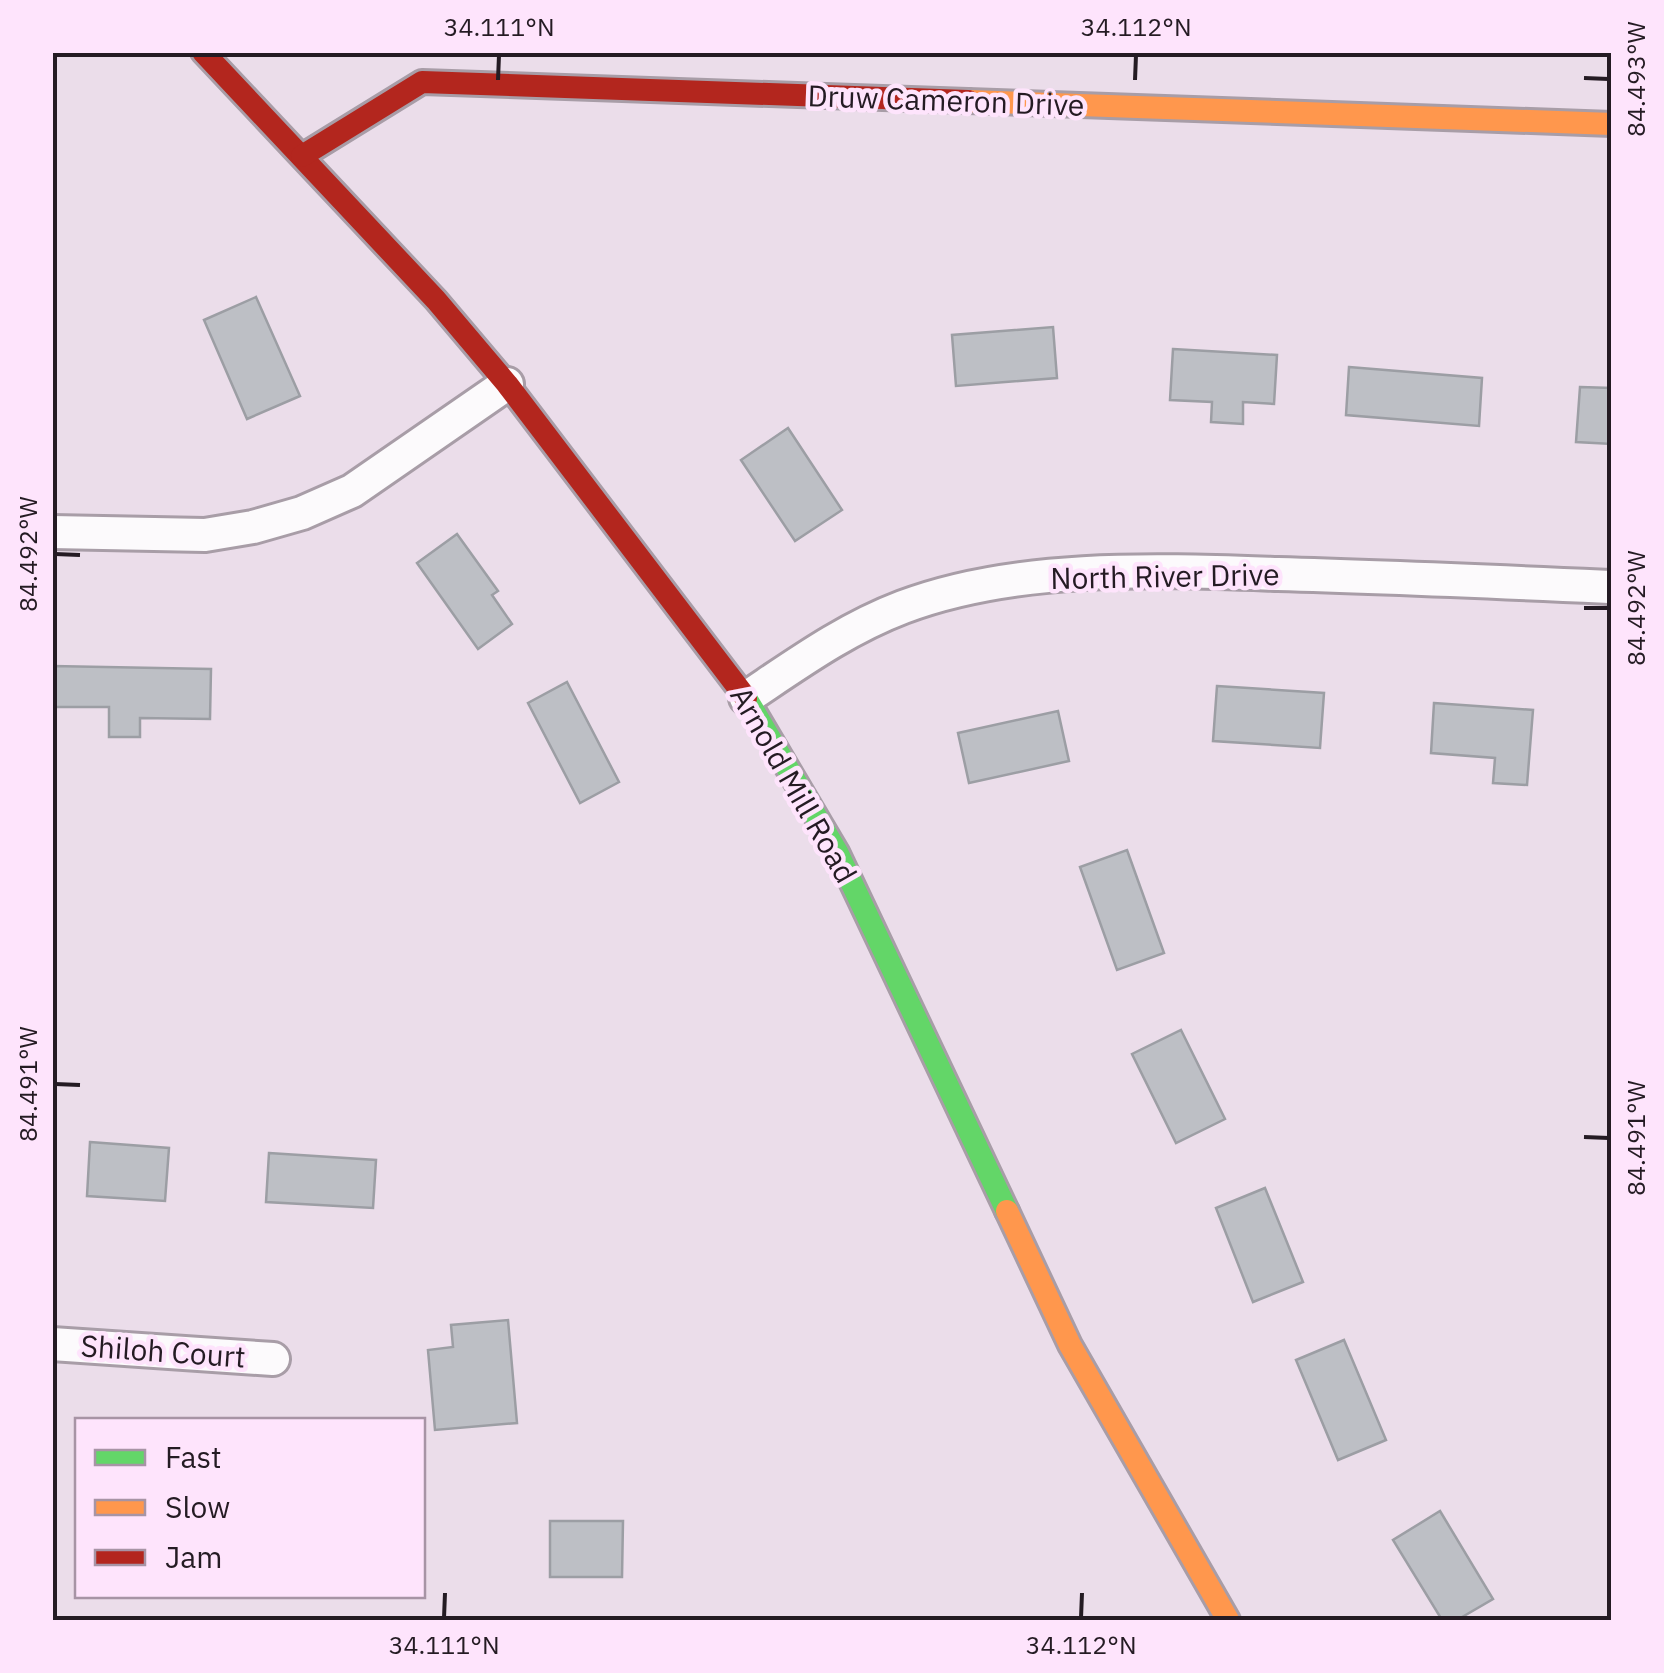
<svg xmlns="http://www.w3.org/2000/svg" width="1664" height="1673" font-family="'IBM Plex Sans',sans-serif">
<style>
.building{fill:#bdbfc5;stroke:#9c9ea4;stroke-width:2.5}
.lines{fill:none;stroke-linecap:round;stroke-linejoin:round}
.street-casing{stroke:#a89da7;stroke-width:38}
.fast-casing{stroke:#a89da7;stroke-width:28}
.slow-casing{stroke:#a89da7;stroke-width:28}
.jam-casing{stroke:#a89da7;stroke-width:28}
.street{stroke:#fcfafc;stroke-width:32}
.fast{stroke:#63d668;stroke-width:22}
.slow{stroke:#ff974d;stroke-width:22}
.jam{stroke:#b3261e;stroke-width:22}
.ticks{fill:none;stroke:#241b23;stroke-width:4}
.labels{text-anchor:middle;stroke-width:9;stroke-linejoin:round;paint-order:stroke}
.street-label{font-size:30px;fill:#241b23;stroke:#fee4fc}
.neatline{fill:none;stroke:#241b23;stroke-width:4}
.ticks-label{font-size:25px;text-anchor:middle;fill:#241b23}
</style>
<rect width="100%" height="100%" fill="#ebddea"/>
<g class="building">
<path d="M 256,297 L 300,396 L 247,419 L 204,320 Z"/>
<path d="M 1053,327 L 1057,378 L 956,386 L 952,335 Z"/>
<path d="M 1173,349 L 1277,355 L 1274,404 L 1243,402 L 1243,424 L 1211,422 L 1212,402 L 1170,400 Z"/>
<path d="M 1349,367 L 1482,378 L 1479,426 L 1346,415 Z"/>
<path d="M 1580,387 L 1612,388 L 1612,444 L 1576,442 Z"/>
<path d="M 788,428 L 842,510 L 795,541 L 741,460 Z"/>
<path d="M 457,534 L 498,591 L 492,595 L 512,624 L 478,649 L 417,563 Z"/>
<path d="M 52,666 L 211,669 L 210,719 L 140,718 L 140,737 L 109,737 L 109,707 L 52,707 Z"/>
<path d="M 567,682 L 619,782 L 580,803 L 528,703 Z"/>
<path d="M 1217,686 L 1324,693 L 1320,748 L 1213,741 Z"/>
<path d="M 1434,703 L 1533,710 L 1527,785 L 1493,783 L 1495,758 L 1431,753 Z"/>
<path d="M 1058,711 L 1069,761 L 969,783 L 958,733 Z"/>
<path d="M 1127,850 L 1164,953 L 1117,970 L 1080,867 Z"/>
<path d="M 1181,1030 L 1225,1119 L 1176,1143 L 1132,1054 Z"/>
<path d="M 90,1142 L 169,1148 L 165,1201 L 87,1196 Z"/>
<path d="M 269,1153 L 376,1160 L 373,1208 L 266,1202 Z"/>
<path d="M 1265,1188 L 1303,1282 L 1253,1302 L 1216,1208 Z"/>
<path d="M 508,1320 L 517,1423 L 435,1430 L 428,1350 L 453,1347 L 451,1325 Z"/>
<path d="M 1344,1340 L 1386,1440 L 1338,1460 L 1296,1360 Z"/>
<path d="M 1440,1511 L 1493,1599 L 1457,1620 L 1442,1620 L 1393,1540 Z"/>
<path d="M 550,1521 L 623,1521 L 622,1577 L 550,1577 Z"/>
</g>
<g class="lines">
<g class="street-casing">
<g id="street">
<path d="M 52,532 L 205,535 L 253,527 L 302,513 L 352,491 L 507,384"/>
<path d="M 746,698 C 797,664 845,629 903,607 C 1017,564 1158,570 1278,574 C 1389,577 1500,582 1612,587"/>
<path d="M 52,1344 L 273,1359"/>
</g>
</g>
<g class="fast-casing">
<path id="fast" d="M 746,698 L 837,852 L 1007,1211"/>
</g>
<g class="slow-casing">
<g id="slow">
<path d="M 968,101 L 1612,124"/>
<path d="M 1007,1211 L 1070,1345 L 1228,1620"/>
</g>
</g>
<g class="jam-casing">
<g id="jam">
<path d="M 203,52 L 436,300 L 507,384 L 746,698"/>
<path d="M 302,156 L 422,82 L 968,101"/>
</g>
</g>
<use href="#street" class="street"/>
<use href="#fast" class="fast"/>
<use href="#slow" class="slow"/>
<use href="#jam" class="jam"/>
</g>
<path class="ticks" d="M 1584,78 L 1609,79M 498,80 L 499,55M 1135,80 L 1136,55M 55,554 L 80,555M 1584,608 L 1609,608M 55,1084 L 80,1085M 1584,1137 L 1609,1138M 444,1618 L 445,1593M 1081,1618 L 1082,1593"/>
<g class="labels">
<g class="street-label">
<text transform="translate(946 101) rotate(2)" y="10">Druw Cameron Drive</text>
<text transform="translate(1165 577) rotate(-1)" y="10">North River Drive</text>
<text transform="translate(793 785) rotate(60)" y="10">Arnold Mill Road</text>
<text transform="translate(163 1352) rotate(4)" y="10">Shiloh Court</text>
</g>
</g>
<rect width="1664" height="1673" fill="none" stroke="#fee4fc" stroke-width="110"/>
<rect x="75" y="1418" width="350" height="180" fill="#fee4fc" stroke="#a794a5" stroke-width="2.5"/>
<rect x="95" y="1450" width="50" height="15" fill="#63d668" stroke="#a794a5" stroke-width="2.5"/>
<text x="165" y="1468" font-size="30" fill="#241b23">Fast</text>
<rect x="95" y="1500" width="50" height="15" fill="#ff974d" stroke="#a794a5" stroke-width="2.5"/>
<text x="165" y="1518" font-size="30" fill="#241b23">Slow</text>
<rect x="95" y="1550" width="50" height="15" fill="#b3261e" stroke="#a794a5" stroke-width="2.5"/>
<text x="165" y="1568" font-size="30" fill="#241b23">Jam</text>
<rect x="55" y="55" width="1554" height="1563" class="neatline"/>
<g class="ticks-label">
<text x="499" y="36">34.111°N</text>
<text x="1136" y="36">34.112°N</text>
<text transform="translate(1636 79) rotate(-90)" y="9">84.493°W</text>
<text transform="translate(28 554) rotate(-90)" y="9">84.492°W</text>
<text transform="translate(1636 608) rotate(-90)" y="9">84.492°W</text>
<text transform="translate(28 1084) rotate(-90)" y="9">84.491°W</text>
<text transform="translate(1636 1138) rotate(-90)" y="9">84.491°W</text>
<text x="444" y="1654">34.111°N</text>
<text x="1081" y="1654">34.112°N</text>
</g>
</svg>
